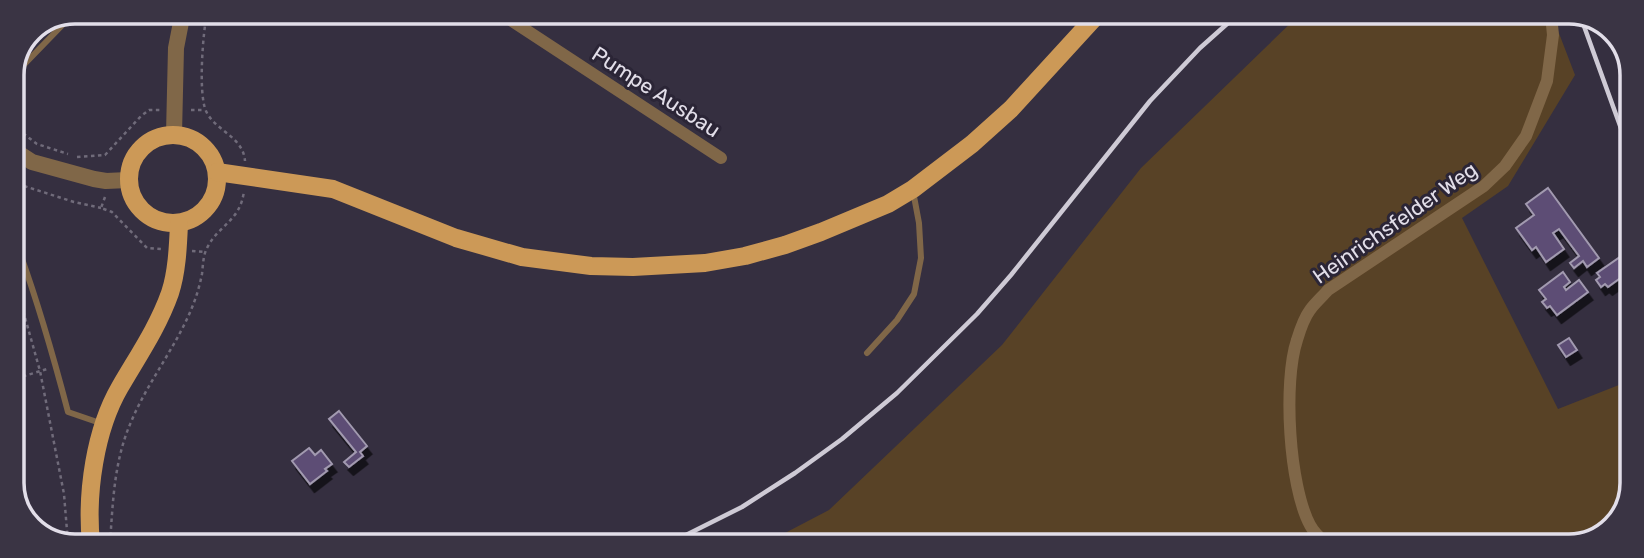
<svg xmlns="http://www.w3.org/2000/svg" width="1644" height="558" font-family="Rubik,sans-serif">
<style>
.green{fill:#584226}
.building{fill:#5d4e74;stroke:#a29ab0;stroke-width:2;filter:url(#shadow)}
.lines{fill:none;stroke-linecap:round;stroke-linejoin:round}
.path{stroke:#706b7a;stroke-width:2.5;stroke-dasharray:3.5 3.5;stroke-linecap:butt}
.service{stroke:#806748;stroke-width:6}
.minor{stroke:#806748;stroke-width:12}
.tertiary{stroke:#806748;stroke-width:16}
.primary{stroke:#cc9957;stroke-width:18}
.rail{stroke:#cecad5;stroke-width:4.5}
.labels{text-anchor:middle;stroke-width:6;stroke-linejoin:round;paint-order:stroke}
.street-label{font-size:21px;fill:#e2dee9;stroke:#2b2536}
.rim{fill:none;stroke:#e2dee9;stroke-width:3.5}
</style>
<defs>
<filter id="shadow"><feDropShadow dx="4.5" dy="8" stdDeviation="0" flood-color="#0009"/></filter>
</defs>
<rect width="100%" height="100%" fill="#352f40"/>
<path class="green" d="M 1299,15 L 1552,15 L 1575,75 L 1508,186 L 1462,218 L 1558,409 L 1629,381 L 1629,503 L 1607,533 L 1569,546 L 764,544 L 829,510 L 1002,345 L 1141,168 Z"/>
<g class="building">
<path d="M 1548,188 L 1599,258 L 1587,267 L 1583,261 L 1574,268 L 1570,263 L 1579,256 L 1559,229 L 1553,233 L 1564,249 L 1546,262 L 1536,247 L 1532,250 L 1516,228 L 1534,215 L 1526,204 Z"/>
<path d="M 1620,257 L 1630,271 L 1608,287 L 1605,284 L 1601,287 L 1596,280 L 1600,277 L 1597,273 Z"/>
<path d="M 1563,272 L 1570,282 L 1564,287 L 1566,290 L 1579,280 L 1588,292 L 1557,315 L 1550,306 L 1547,308 L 1542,302 L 1546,299 L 1539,290 Z"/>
<path d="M 1569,338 L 1577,350 L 1566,357 L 1558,345 Z"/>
<path d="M 339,411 L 367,446 L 360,452 L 363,456 L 349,467 L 344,462 L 356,452 L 329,419 Z"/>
<path d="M 309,448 L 315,455 L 321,450 L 332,464 L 325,469 L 327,471 L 310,484 L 292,461 Z"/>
</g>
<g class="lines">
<g class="path">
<path d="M 207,13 C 203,32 198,93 206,111 C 215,131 243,136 245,161"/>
<path d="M 191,110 L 205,110"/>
<path d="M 12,125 L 37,144 L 68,154"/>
<path d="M 77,157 L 105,155 L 141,116 L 149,110 L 160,110"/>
<path d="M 12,193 L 24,186 L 74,202 L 101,208"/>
<path d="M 105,197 L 101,208 L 112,212 L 147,248 L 161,249"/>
<path d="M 192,251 L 205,252"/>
<path d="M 12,271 L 40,371 L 64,494 L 68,543"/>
<path d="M 12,385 L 21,377 L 47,369"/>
<path d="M 110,543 C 113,501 114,461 131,422 C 148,381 177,346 193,305 C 197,295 200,284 202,274 C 203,265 203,256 207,248 C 219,224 240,222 244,191"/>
</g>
<g class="service">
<path d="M 13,76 L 74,13"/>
<path d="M 12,232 C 35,291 52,351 68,412 L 103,424"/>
<path d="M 867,353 L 897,320 L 914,294 L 921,258 L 919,223 L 913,191"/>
</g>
<g class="minor">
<path d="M 500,13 L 721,158"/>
<path d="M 1328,545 C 1322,540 1314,533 1310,525 C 1289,486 1283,382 1297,340 C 1300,330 1304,318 1310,310 C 1315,303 1323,296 1328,290 L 1484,186 L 1505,166 L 1526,136 L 1547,81 L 1553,35 L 1551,15"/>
</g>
<g class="tertiary">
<path d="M 174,134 L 176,48 L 183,12"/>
<path d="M 12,149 L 32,162 L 94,179 L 106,181 L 128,180"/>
</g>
<g class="primary">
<circle cx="173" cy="179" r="44"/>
<path d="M 217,172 L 333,189 L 456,238 L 522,257 L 591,266 L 633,267 L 705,263 L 745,256 L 785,245 L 821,232 L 888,204 L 913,189 L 972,144 L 1011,109 L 1098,14"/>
<path d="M 91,543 C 86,493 95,430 120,387 C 138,356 158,327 170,293 C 177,272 178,246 179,224"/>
</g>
<g class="rail">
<path d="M 1580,15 L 1631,156"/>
<path d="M 668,544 L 742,507 L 795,473 L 842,439 L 897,393 L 977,314 L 1011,275 L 1150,101 L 1200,48 L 1237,15"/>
</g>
</g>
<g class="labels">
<g class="street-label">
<text transform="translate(656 92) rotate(33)" y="7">Pumpe Ausbau</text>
<text transform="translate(1395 223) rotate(-35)" y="7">Heinrichsfelder Weg</text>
</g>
</g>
<path d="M0 0H1644V558H0ZM75 24H1569A51 51 0 0 1 1620 75V483A51 51 0 0 1 1569 534H75A51 51 0 0 1 24 483V75A51 51 0 0 1 75 24Z" fill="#3a3444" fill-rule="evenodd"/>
<path class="rim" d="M75 24H1569A51 51 0 0 1 1620 75V483A51 51 0 0 1 1569 534H75A51 51 0 0 1 24 483V75A51 51 0 0 1 75 24Z"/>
</svg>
